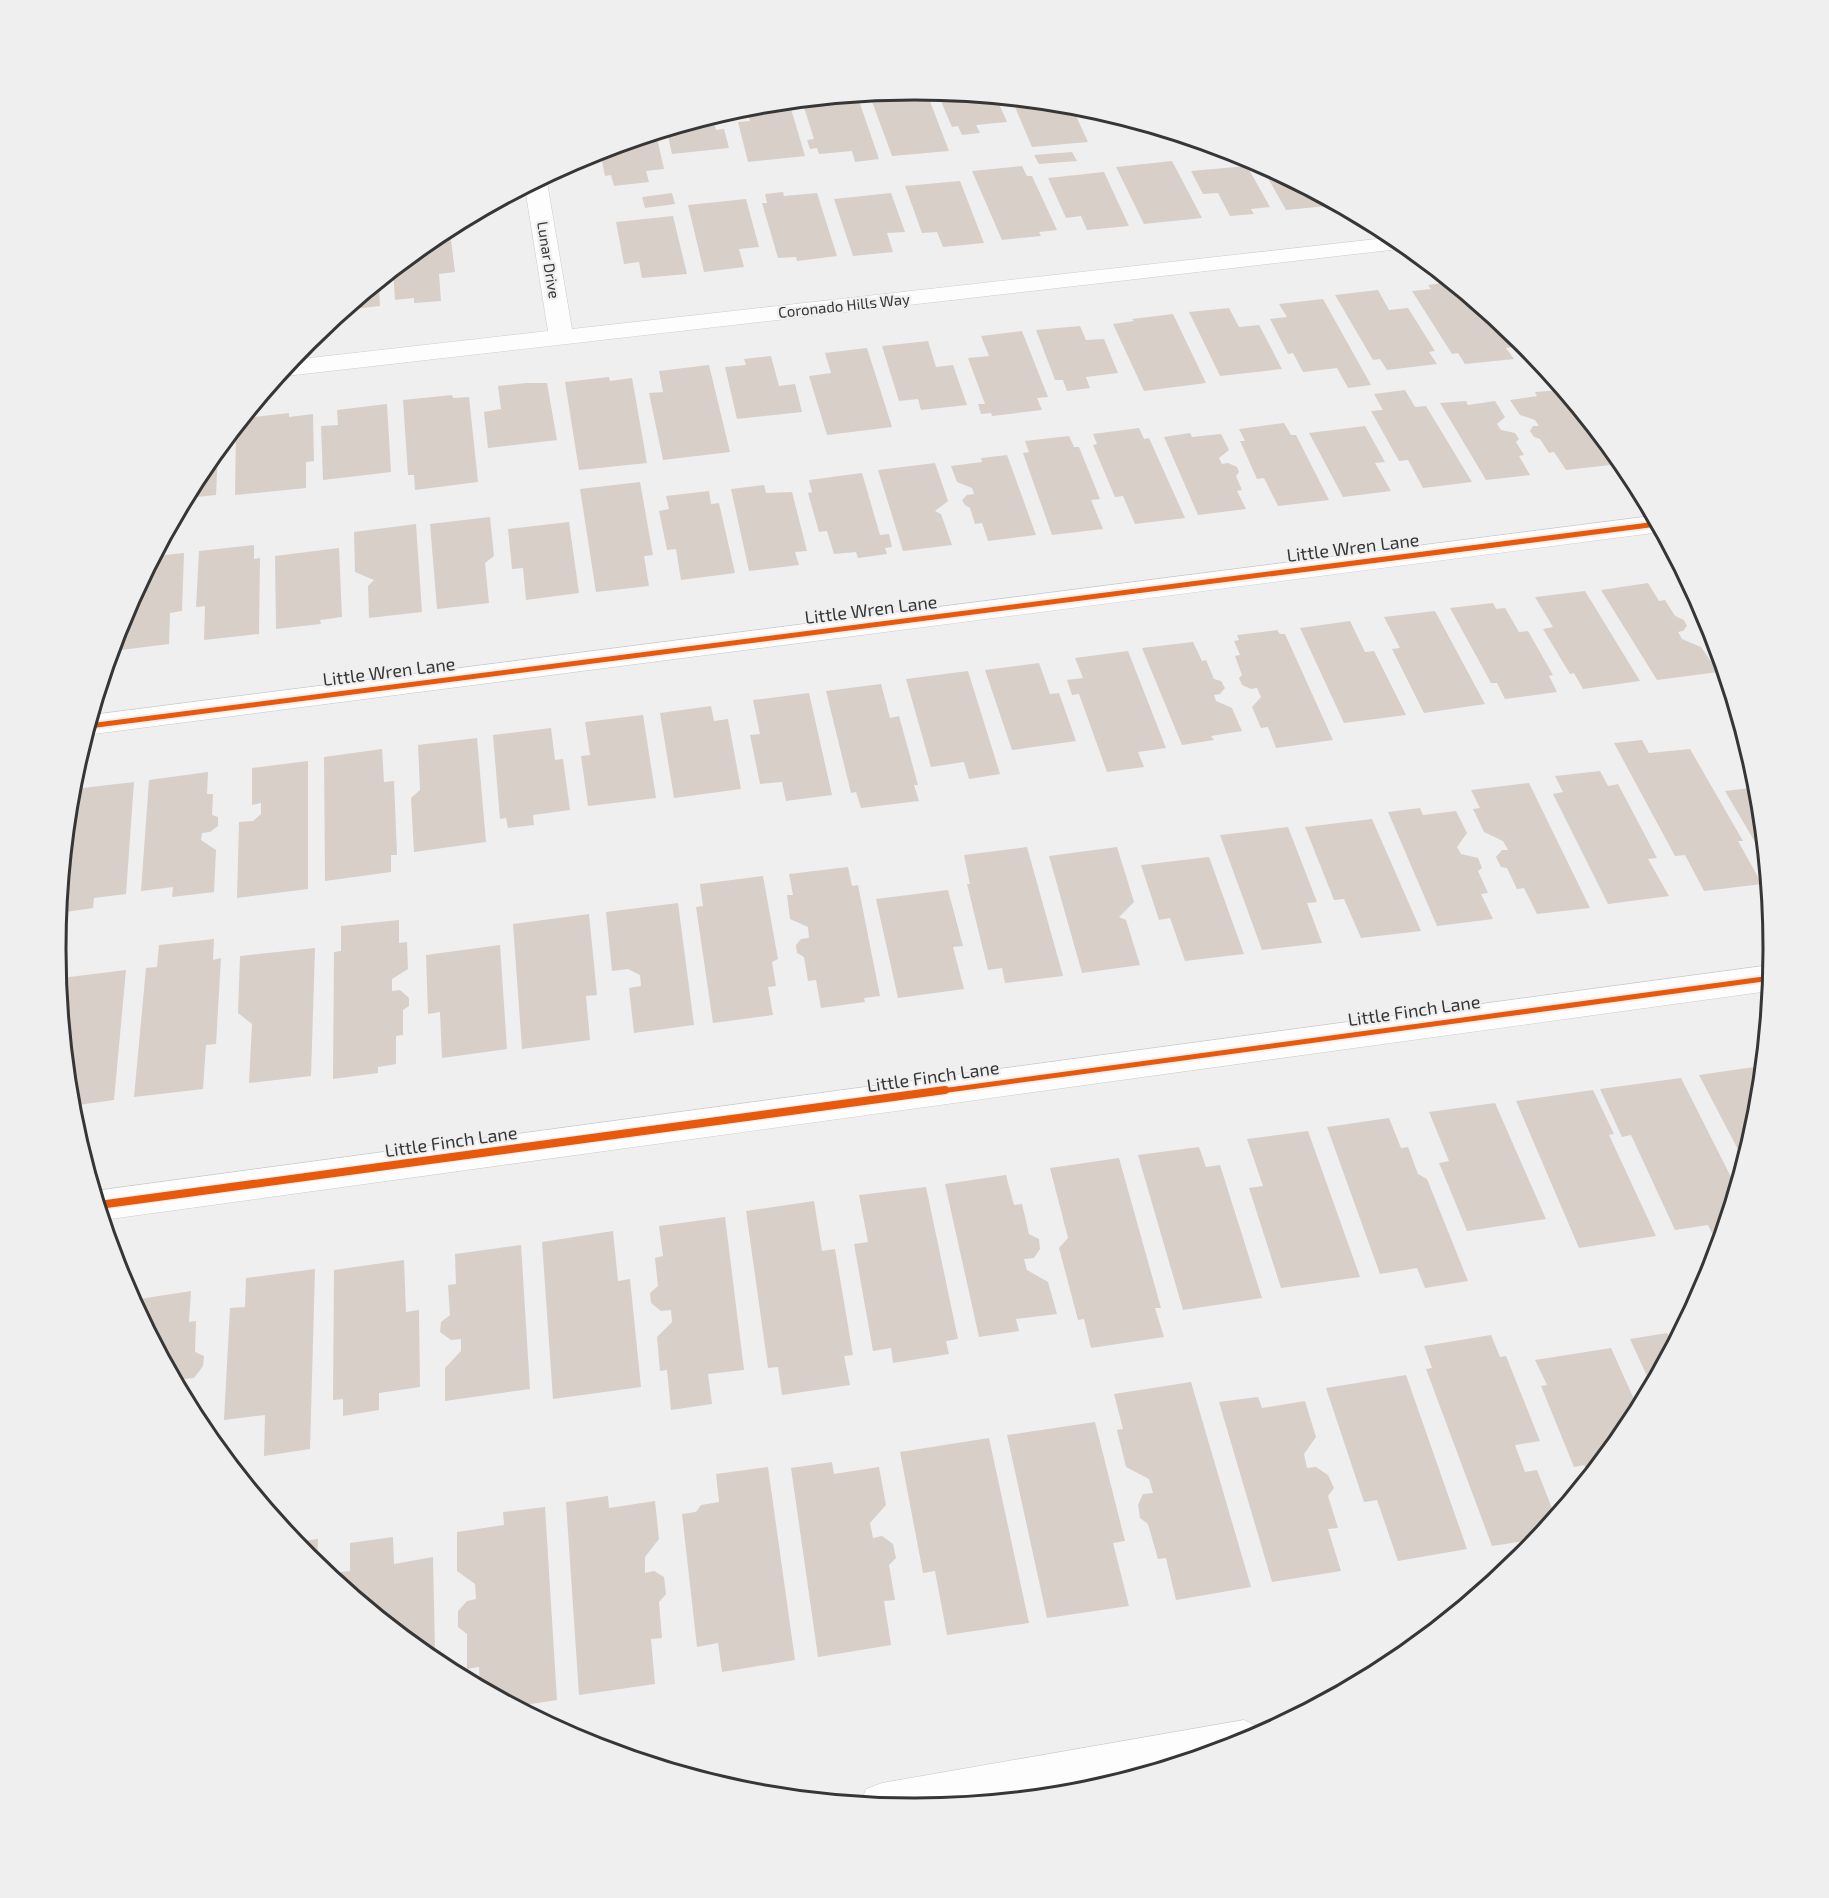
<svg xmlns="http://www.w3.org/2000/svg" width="1829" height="1898" font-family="'Exo 2',sans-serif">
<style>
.building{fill:#d8cfc8}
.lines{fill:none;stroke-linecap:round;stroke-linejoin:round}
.street-casing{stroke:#cbcbcb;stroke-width:1}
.street{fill:#fdfdfd;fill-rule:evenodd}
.cycleway-far1-casing{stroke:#efeff0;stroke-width:9}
.cycleway-casing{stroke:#efeff0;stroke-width:11}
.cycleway-far1{stroke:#e8590c;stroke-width:5}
.cycleway{stroke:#e8590c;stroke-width:8}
.labels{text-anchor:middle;stroke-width:4.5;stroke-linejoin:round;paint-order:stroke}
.far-street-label{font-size:15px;fill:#363637;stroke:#efeff0}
.street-label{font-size:18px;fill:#363637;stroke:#efeff0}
.rim{fill:none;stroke:#363637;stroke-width:3}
</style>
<rect width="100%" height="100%" fill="#efeff0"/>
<g class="building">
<path d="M 915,90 L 926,91 L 949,151 L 892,156 L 870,96 Z"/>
<path d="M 937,92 L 981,97 L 983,100 L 997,99 L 1007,122 L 976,125 L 980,133 L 962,135 L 958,126 L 952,127 Z"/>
<path d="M 840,97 L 841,100 L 858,98 L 879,159 L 855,162 L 852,151 L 819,154 L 817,148 L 810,149 L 807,140 L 814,139 L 802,101 Z"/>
<path d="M 1012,100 L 1071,105 L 1088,142 L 1032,147 Z"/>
<path d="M 789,102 L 805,156 L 748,162 L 738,122 L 750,121 L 746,107 Z"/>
<path d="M 706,119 L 708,126 L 715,126 L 716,130 L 724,129 L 729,148 L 672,154 L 667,131 Z"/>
<path d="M 656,134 L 664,169 L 646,171 L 649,182 L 614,186 L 611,175 L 605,176 L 600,151 Z"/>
<path d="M 1072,152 L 1077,161 L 1039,164 L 1034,155 Z"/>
<path d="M 1172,161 L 1202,218 L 1144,224 L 1116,167 Z"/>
<path d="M 1260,164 L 1330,202 L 1325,202 L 1327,206 L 1286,210 Z"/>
<path d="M 1022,166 L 1027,176 L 1032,176 L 1057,230 L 1039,232 L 1041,236 L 1002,240 L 972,171 Z"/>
<path d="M 1247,166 L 1270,207 L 1251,209 L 1254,214 L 1230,216 L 1218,193 L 1203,194 L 1191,171 Z"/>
<path d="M 1104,172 L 1129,226 L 1087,230 L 1081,216 L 1066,218 L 1048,178 Z"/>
<path d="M 960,181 L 984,243 L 943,247 L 937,232 L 922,233 L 905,186 Z"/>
<path d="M 783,192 L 784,196 L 817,193 L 837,256 L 797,261 L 796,257 L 778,258 L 762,203 L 767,203 L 765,194 Z"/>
<path d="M 672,193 L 675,204 L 645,208 L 642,197 Z"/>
<path d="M 891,193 L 905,232 L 887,233 L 893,252 L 853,256 L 834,199 Z"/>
<path d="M 746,199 L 759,247 L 739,249 L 744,267 L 704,272 L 688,205 Z"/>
<path d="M 673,216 L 687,274 L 642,278 L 639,262 L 624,264 L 616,222 Z"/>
<path d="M 450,232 L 455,272 L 439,274 L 441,301 L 414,303 L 414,298 L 395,300 L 393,271 L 438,235 Z"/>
<path d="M 1450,282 L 1494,319 L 1513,347 L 1506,348 L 1514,359 L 1465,364 L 1458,353 L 1452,354 L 1412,291 L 1431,289 L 1428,285 Z"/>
<path d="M 379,283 L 380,306 L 345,310 Z"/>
<path d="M 1378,290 L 1389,310 L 1408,308 L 1435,351 L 1429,352 L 1437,364 L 1387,370 L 1380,359 L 1373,360 L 1335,295 Z"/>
<path d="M 1323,299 L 1371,385 L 1348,388 L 1337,368 L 1303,372 L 1293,353 L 1288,354 L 1270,319 L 1287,317 L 1279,304 Z"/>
<path d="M 1229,308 L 1239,327 L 1259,325 L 1282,369 L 1220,376 L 1189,312 Z"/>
<path d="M 1173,314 L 1206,383 L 1144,391 L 1113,324 L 1134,321 L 1132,319 Z"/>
<path d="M 1080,326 L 1086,340 L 1104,339 L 1118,373 L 1086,377 L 1090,388 L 1067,391 L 1063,380 L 1055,380 L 1036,330 Z"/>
<path d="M 1022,331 L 1048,397 L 1037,398 L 1042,410 L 992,416 L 991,413 L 981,414 L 978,404 L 985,404 L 968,358 L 989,356 L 981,336 Z"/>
<path d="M 928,341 L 936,367 L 953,365 L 967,405 L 921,410 L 918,399 L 899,401 L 882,346 Z"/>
<path d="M 867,348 L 892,427 L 827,435 L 809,376 L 831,373 L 825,353 Z"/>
<path d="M 771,356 L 779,386 L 795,384 L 802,412 L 737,419 L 725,367 L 746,365 L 744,359 Z"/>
<path d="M 709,365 L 730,452 L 663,460 L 649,393 L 663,392 L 659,371 Z"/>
<path d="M 609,377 L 610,381 L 632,378 L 647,463 L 579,470 L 565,382 Z"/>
<path d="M 526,383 L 547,383 L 557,440 L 488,448 L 484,412 L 501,409 L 498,386 Z"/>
<path d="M 1405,390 L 1415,407 L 1426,406 L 1472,482 L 1423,488 L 1408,460 L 1399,461 L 1371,411 L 1383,410 L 1374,394 Z"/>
<path d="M 1560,390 L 1610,465 L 1566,470 L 1554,452 L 1549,453 L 1540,439 L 1534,437 L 1530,431 L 1533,426 L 1539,426 L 1535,420 L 1520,415 L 1510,400 L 1537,396 L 1535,392 Z"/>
<path d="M 452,395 L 453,398 L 469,397 L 478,482 L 415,490 L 414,475 L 408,475 L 403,400 Z"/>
<path d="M 1466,401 L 1468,405 L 1495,401 L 1505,417 L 1497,424 L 1501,430 L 1515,433 L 1519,439 L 1516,442 L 1524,455 L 1519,456 L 1530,475 L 1486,480 L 1440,403 Z"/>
<path d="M 387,404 L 391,472 L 323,480 L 321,426 L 338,425 L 337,410 Z"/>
<path d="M 289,413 L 289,417 L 313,414 L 314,461 L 306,462 L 306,488 L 235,495 L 236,428 L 244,418 Z"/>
<path d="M 1284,423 L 1291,435 L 1296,435 L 1329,500 L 1278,506 L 1264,478 L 1257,479 L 1240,441 L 1245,441 L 1239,429 Z"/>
<path d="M 1365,426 L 1385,462 L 1375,463 L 1391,491 L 1343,497 L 1309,433 Z"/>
<path d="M 1139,428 L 1144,439 L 1149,438 L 1185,518 L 1135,524 L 1123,496 L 1115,497 L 1093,445 L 1097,444 L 1093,434 Z"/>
<path d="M 1190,433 L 1192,437 L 1221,434 L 1229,450 L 1219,458 L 1222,464 L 1228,463 L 1237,467 L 1239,472 L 1236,476 L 1242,490 L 1237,491 L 1246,509 L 1198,515 L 1164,437 Z"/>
<path d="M 1069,436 L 1074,447 L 1079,447 L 1100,499 L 1091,500 L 1103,529 L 1052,535 L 1023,453 L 1029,452 L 1025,441 Z"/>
<path d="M 218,451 L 216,495 L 186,498 L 200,471 Z"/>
<path d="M 1007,455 L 1036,535 L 988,541 L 982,523 L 975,524 L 970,508 L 965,505 L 962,500 L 967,495 L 974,494 L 972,488 L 957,482 L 951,466 L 982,462 L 981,458 Z"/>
<path d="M 935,463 L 948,501 L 935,511 L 941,514 L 952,545 L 903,551 L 878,470 Z"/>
<path d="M 862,473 L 880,535 L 889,534 L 892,547 L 885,548 L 887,554 L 858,558 L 856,552 L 834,554 L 827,531 L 819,532 L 808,493 L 812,492 L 809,480 Z"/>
<path d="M 640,482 L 653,555 L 644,556 L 649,586 L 596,592 L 580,489 Z"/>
<path d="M 764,485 L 766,493 L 792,492 L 807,551 L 795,552 L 799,565 L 749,571 L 731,489 Z"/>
<path d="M 709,491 L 711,504 L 719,503 L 735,573 L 681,580 L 676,549 L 667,550 L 659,511 L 669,509 L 666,496 Z"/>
<path d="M 490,517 L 494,556 L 485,563 L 489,603 L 437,609 L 430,524 Z"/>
<path d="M 569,522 L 579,593 L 526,600 L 523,568 L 512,569 L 508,529 Z"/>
<path d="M 416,524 L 422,612 L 369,618 L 368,586 L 374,580 L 355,572 L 354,532 Z"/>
<path d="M 254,545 L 254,559 L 260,558 L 259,634 L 204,640 L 205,606 L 196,607 L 199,551 Z"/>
<path d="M 339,548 L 342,617 L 320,620 L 321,624 L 276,629 L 275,556 Z"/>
<path d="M 184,553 L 182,611 L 170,613 L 169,644 L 113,651 L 121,620 L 155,556 Z"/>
<path d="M 1648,583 L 1659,601 L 1665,600 L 1675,616 L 1684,620 L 1687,626 L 1683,631 L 1678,632 L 1682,639 L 1701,647 L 1718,672 L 1657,680 L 1601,590 Z"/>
<path d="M 1585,591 L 1640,681 L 1583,689 L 1574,673 L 1570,674 L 1543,629 L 1553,627 L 1535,597 Z"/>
<path d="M 1691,596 L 1695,596 L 1710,626 L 1703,623 L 1699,617 L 1702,612 Z"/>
<path d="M 1493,603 L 1496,609 L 1505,608 L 1519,632 L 1528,631 L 1553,675 L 1549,676 L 1557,692 L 1505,699 L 1497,683 L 1491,683 L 1450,608 Z"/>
<path d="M 1435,611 L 1485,704 L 1424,713 L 1392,649 L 1400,648 L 1384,617 Z"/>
<path d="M 1350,621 L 1365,652 L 1374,651 L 1406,715 L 1344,723 L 1300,628 Z"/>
<path d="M 1277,630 L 1280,634 L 1285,634 L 1333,740 L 1276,748 L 1268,727 L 1261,728 L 1252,707 L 1261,697 L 1257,688 L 1251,689 L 1242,685 L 1239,678 L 1242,675 L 1235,656 L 1240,655 L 1234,641 L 1239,640 L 1237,635 Z"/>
<path d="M 1193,642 L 1202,661 L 1206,660 L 1214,679 L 1221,681 L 1225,688 L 1220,694 L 1214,695 L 1216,701 L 1232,708 L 1242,731 L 1211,736 L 1214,740 L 1182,745 L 1142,648 Z"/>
<path d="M 1128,651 L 1166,748 L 1138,752 L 1144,767 L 1107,772 L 1079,694 L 1072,695 L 1067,680 L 1083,678 L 1075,658 Z"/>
<path d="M 1039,663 L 1050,694 L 1059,693 L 1076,741 L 1012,750 L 985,670 Z"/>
<path d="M 968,671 L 1000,774 L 969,779 L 964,762 L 931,767 L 906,679 Z"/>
<path d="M 881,684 L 890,718 L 899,716 L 918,785 L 914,785 L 919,801 L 861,808 L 856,792 L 851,793 L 826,691 Z"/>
<path d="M 809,693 L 832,795 L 786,801 L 782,782 L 760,784 L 750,735 L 760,734 L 753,700 Z"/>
<path d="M 711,706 L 714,721 L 728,719 L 741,789 L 674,798 L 660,713 Z"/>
<path d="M 643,715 L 656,798 L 588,806 L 581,756 L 590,755 L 585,722 Z"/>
<path d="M 551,728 L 555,760 L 563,759 L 570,810 L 533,815 L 534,825 L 508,828 L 506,818 L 500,819 L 493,735 Z"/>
<path d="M 477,738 L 486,842 L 414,852 L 411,798 L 420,790 L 418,745 Z"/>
<path d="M 1642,740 L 1649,753 L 1690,749 L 1743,841 L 1738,841 L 1762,884 L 1704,891 L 1685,855 L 1675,856 L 1614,743 Z"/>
<path d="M 382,749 L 384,782 L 394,781 L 397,855 L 391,855 L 391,872 L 325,881 L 324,757 Z"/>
<path d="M 308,761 L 308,889 L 237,898 L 239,822 L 253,821 L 261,814 L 261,803 L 252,805 L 252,768 Z"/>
<path d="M 1600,771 L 1608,786 L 1618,784 L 1657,858 L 1648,859 L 1669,896 L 1608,904 L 1553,794 L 1563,792 L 1555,776 Z"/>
<path d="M 208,772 L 207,794 L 213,794 L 212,815 L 218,817 L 218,826 L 210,832 L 202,833 L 201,840 L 216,850 L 214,892 L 172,897 L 173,887 L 141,891 L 149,780 Z"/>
<path d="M 134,782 L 126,894 L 94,898 L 93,908 L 59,913 L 64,864 L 71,858 L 72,850 L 65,851 L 69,812 L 72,812 L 74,789 Z"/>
<path d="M 1529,783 L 1590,908 L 1537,914 L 1524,888 L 1517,889 L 1507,868 L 1501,867 L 1496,857 L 1502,850 L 1508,850 L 1503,841 L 1484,832 L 1473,809 L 1480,808 L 1471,790 Z"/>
<path d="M 1758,787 L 1765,859 L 1725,791 Z"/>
<path d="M 1420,808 L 1423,815 L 1456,811 L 1467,833 L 1457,847 L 1461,854 L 1478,858 L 1482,868 L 1478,871 L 1488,893 L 1481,894 L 1493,919 L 1437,926 L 1388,812 Z"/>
<path d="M 1372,819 L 1421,931 L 1361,938 L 1344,899 L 1334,900 L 1305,827 Z"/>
<path d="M 1288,827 L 1317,902 L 1307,903 L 1322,943 L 1262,950 L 1220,835 Z"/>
<path d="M 1027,847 L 1063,976 L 1005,983 L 1002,968 L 988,970 L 967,884 L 970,884 L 964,855 Z"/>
<path d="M 1117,847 L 1134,902 L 1119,917 L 1126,920 L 1140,965 L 1082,973 L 1049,856 Z"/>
<path d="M 1209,857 L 1244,954 L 1185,961 L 1170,918 L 1159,920 L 1141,865 Z"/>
<path d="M 848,867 L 852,886 L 858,885 L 880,996 L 864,998 L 865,1002 L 821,1008 L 816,980 L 808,981 L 804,957 L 797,953 L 796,945 L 801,939 L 809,938 L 808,927 L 790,919 L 787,895 L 793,895 L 789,874 Z"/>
<path d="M 763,876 L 778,959 L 772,962 L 776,986 L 768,987 L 773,1015 L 713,1023 L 696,907 L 703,906 L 700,884 Z"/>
<path d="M 948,890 L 963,946 L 953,947 L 964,989 L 898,998 L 876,899 Z"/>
<path d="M 678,903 L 694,1025 L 634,1033 L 629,988 L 641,986 L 640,975 L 628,969 L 612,971 L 606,912 Z"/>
<path d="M 589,914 L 597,995 L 586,996 L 590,1040 L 522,1049 L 513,924 Z"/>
<path d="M 399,920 L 399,943 L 407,942 L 408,969 L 392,979 L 392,991 L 400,990 L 409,998 L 409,1006 L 403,1010 L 403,1035 L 396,1036 L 396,1064 L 378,1067 L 378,1073 L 333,1079 L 334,952 L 341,951 L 341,926 Z"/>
<path d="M 214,939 L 213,960 L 221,958 L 216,1044 L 206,1045 L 203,1089 L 134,1097 L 146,968 L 157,967 L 159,945 Z"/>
<path d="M 500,945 L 507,1049 L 442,1058 L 440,1012 L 428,1014 L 426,955 Z"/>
<path d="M 315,948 L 311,1076 L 249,1083 L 252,1024 L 238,1013 L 240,956 Z"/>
<path d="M 126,970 L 114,1100 L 71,1106 L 60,990 L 61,978 Z"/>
<path d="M 1761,1066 L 1757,1117 L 1744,1161 L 1699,1075 Z"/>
<path d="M 1681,1078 L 1736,1187 L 1718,1245 L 1708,1225 L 1675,1230 L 1631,1135 L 1622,1137 L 1600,1089 Z"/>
<path d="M 1593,1090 L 1614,1134 L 1609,1135 L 1656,1236 L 1579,1248 L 1516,1101 Z"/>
<path d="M 1495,1103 L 1546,1219 L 1467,1231 L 1439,1163 L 1449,1161 L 1429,1112 Z"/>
<path d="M 1389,1118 L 1401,1148 L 1408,1147 L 1418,1174 L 1427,1179 L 1468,1281 L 1425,1288 L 1417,1268 L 1380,1274 L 1327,1127 Z"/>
<path d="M 1308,1131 L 1360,1277 L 1281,1288 L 1249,1188 L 1263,1186 L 1247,1139 Z"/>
<path d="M 1199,1147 L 1206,1167 L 1220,1165 L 1262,1298 L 1183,1310 L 1138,1155 Z"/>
<path d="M 1119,1158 L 1161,1308 L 1155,1308 L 1164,1337 L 1091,1348 L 1084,1319 L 1078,1320 L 1059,1248 L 1068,1238 L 1050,1168 Z"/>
<path d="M 1006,1175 L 1014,1205 L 1022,1204 L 1029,1234 L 1039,1239 L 1040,1249 L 1034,1258 L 1024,1259 L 1027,1270 L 1048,1282 L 1057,1314 L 1016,1319 L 1019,1331 L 979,1337 L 945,1184 Z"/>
<path d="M 926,1187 L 958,1339 L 946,1341 L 949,1354 L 893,1363 L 891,1348 L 873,1351 L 854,1244 L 868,1242 L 859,1195 Z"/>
<path d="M 814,1201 L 822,1251 L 835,1249 L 853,1355 L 844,1356 L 850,1385 L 782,1395 L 778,1367 L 768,1368 L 746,1211 Z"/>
<path d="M 725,1217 L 744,1370 L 708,1374 L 712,1404 L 671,1410 L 667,1370 L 660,1371 L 657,1337 L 672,1322 L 671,1310 L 661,1311 L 651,1303 L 650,1293 L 658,1286 L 655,1258 L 663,1256 L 659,1226 Z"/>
<path d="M 613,1231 L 618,1281 L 630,1279 L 641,1387 L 553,1399 L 542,1242 Z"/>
<path d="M 521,1245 L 530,1389 L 445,1401 L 445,1368 L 461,1351 L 461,1339 L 451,1340 L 440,1332 L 441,1322 L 450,1315 L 448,1285 L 456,1284 L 455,1254 Z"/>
<path d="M 404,1260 L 406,1312 L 419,1310 L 420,1387 L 379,1393 L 379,1410 L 343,1416 L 343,1399 L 333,1400 L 334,1270 Z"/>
<path d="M 315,1269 L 310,1449 L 264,1456 L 265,1415 L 224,1420 L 230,1308 L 245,1307 L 246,1278 Z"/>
<path d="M 191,1291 L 189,1322 L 196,1321 L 195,1352 L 204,1356 L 203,1366 L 194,1378 L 183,1379 L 182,1392 L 199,1403 L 198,1422 L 133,1300 Z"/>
<path d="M 1667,1333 L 1673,1343 L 1651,1385 L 1630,1339 Z"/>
<path d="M 1491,1335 L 1500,1357 L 1506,1356 L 1540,1441 L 1515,1445 L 1525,1472 L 1537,1470 L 1555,1516 L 1537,1539 L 1492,1546 L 1426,1369 L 1432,1368 L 1424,1346 Z"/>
<path d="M 1611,1348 L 1638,1408 L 1629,1427 L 1588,1475 L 1584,1465 L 1574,1467 L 1541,1386 L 1547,1385 L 1535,1360 Z"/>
<path d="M 1406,1375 L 1467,1549 L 1398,1561 L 1377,1500 L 1364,1502 L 1326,1388 Z"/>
<path d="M 1191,1382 L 1251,1587 L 1176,1600 L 1166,1558 L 1158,1559 L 1148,1524 L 1140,1518 L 1138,1505 L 1143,1494 L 1153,1493 L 1149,1479 L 1126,1467 L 1117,1430 L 1123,1429 L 1114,1394 Z"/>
<path d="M 1258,1397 L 1262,1408 L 1305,1401 L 1316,1437 L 1304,1454 L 1307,1468 L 1316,1467 L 1328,1475 L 1334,1488 L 1328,1496 L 1338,1528 L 1328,1529 L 1341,1571 L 1272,1582 L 1219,1402 Z"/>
<path d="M 1095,1422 L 1125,1541 L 1113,1543 L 1129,1606 L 1047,1618 L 1007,1435 Z"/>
<path d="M 989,1438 L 1029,1623 L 947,1635 L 935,1571 L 923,1573 L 900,1452 Z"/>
<path d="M 832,1462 L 834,1474 L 879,1467 L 886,1505 L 870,1523 L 873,1538 L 882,1536 L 893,1544 L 896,1558 L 889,1565 L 895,1600 L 884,1601 L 891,1645 L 818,1657 L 791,1468 Z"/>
<path d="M 768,1467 L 795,1660 L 722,1672 L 718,1643 L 697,1647 L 682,1514 L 696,1512 L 701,1505 L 719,1502 L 716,1474 Z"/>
<path d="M 608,1496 L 609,1508 L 655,1501 L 659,1539 L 645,1557 L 645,1573 L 654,1571 L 664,1577 L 666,1594 L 659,1602 L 662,1638 L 651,1639 L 655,1684 L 579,1695 L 566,1502 Z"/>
<path d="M 545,1507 L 557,1700 L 518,1706 L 480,1686 L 479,1667 L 467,1669 L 467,1634 L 458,1627 L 458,1611 L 467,1601 L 476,1599 L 475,1584 L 457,1571 L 457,1532 L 504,1525 L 503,1512 Z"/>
<path d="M 393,1537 L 394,1564 L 433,1557 L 435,1651 L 424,1653 L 341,1584 L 341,1572 L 350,1571 L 350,1543 Z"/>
<path d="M 318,1539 L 317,1565 L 295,1542 Z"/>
</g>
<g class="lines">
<g class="street-casing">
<g id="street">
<path d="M 544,178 L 547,182 L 572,329 L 1394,237 L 1408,248 L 286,376 L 280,374 L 292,360 L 548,331 L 525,188 Z"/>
<path d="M 1652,516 L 1661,532 L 86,735 L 92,715 Z"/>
<path d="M 1771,965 L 1769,991 L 103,1220 L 95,1191 Z"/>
<path d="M 1244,1720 L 1259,1727 L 1262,1733 L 1243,1743 L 1082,1792 L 914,1808 L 861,1803 L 866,1789 L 882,1783 Z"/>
</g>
</g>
<use href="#street" class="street"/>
<g class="cycleway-far1-casing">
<g id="cycleway-far1">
<path d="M 89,726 L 1657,524"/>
<path d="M 934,1092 L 1771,978"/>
</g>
</g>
<g class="cycleway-casing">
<path id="cycleway" d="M 99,1205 L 945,1090"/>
</g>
<use href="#cycleway-far1" class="cycleway-far1"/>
<use href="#cycleway" class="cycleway"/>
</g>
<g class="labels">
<g class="far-street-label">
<text transform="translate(548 260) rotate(81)" y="5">Lunar Drive</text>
<text transform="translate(844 306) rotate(-6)" y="5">Coronado Hills Way</text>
</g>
<g class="street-label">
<text transform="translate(1353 548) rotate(-7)" y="6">Little Wren Lane</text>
<text transform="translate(871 610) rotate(-7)" y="6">Little Wren Lane</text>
<text transform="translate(389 672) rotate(-7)" y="6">Little Wren Lane</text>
<text transform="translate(1414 1011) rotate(-8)" y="6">Little Finch Lane</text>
<text transform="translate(933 1077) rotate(-8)" y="6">Little Finch Lane</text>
<text transform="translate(451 1142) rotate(-8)" y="6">Little Finch Lane</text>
</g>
</g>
<path d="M0 0H1829V1898H0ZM914 100H915A848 848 0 0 1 1763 948V950A848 848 0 0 1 915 1798H914A848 848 0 0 1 66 950V948A848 848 0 0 1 914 100Z" fill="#efeff0" fill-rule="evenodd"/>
<path class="rim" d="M914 100H915A848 848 0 0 1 1763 948V950A848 848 0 0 1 915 1798H914A848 848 0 0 1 66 950V948A848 848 0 0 1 914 100Z"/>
</svg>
